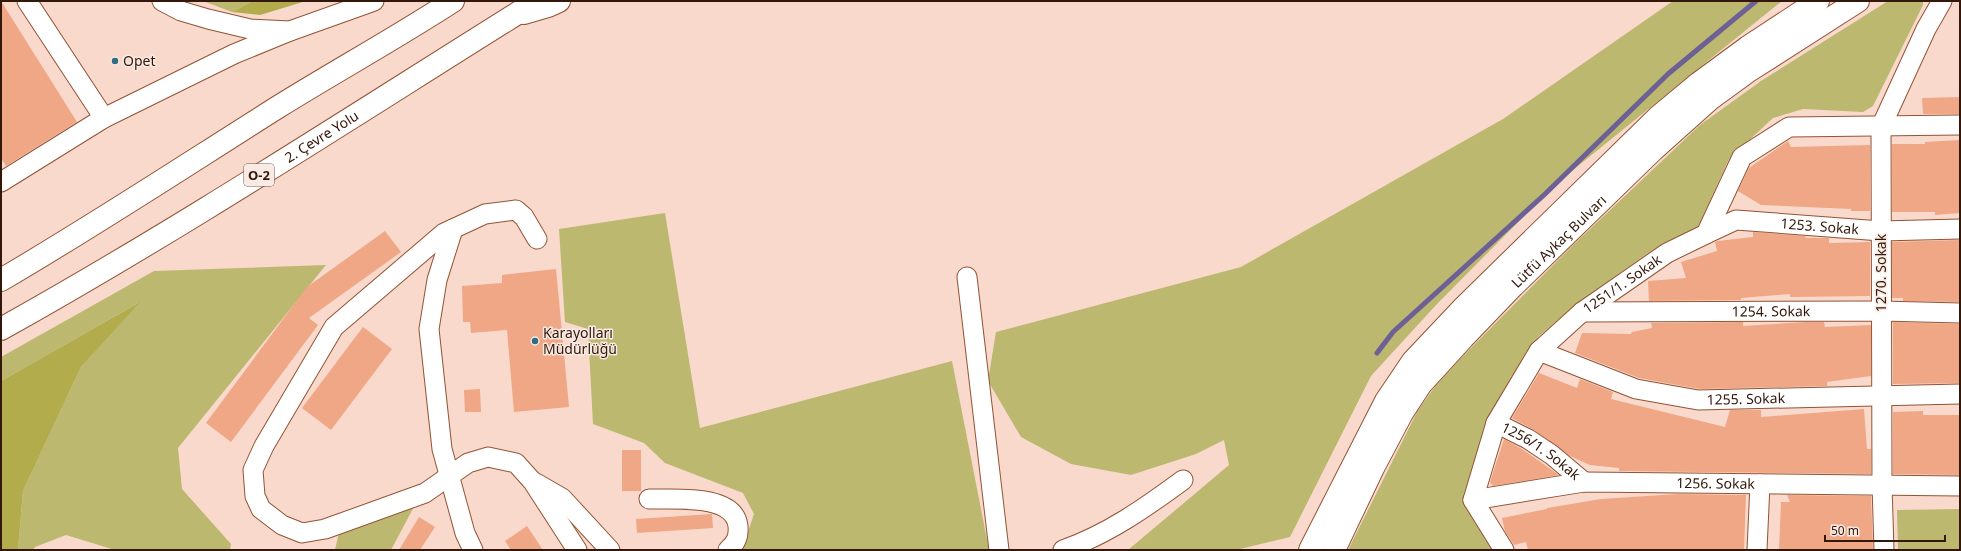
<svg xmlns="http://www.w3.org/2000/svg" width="1961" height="551" font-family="'Noto Sans',sans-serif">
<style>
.green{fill:#bcb870}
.forest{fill:#b2ac4c}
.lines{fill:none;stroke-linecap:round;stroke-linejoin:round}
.stream{stroke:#6c6095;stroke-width:5}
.building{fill:#efa785}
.minor-casing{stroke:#935334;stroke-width:21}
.major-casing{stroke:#935334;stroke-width:24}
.highway-casing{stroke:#935334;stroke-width:24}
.minor{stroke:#fff;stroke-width:19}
.major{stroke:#fff;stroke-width:22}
.highway{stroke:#fff;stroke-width:22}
.poi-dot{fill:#306d84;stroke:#f9eae3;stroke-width:1.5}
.labels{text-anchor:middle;stroke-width:3;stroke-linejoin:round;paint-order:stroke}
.shield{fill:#f9eae3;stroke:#6e564b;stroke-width:1}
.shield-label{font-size:13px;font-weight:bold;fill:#32170a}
.poi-label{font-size:14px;fill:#32170a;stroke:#f9eae3;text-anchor:start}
.street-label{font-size:14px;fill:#32170a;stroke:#f9eae3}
</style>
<rect width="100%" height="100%" fill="#f8d9cb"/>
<g class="green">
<path d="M 203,1 L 253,1 L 232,12 Z"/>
<path d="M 1673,1 L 1782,1 L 1557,183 L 1436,305 L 1371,376 L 1290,537 L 1236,550 L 1128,550 L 1229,465 L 1224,440 L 1196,454 L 1131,475 L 1071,464 L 1021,437 L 988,381 L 996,332 L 1241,267 L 1503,119 Z"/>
<path d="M 1888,1 L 1923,1 L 1923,5 L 1873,106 L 1863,112 L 1803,109 L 1773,118 L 1729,159 L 1698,227 L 1660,245 L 1581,300 L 1538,337 L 1488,423 L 1465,505 L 1492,550 L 1348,550 L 1417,412 L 1436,385 L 1459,360 L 1571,247 L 1700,125 L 1761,81 Z"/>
<path d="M 665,213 L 700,428 L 952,361 L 989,550 L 738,550 L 746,538 L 754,514 L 743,493 L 665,463 L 644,443 L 593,424 L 588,329 L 565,322 L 559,229 Z"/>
<path d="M 326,265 L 178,448 L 182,489 L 231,544 L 230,550 L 115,550 L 66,535 L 35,547 L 33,550 L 18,550 L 23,491 L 81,367 L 138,303 L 1,381 L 1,357 L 154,271 Z"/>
<path d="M 417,501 L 391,550 L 335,550 L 340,528 Z"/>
<path d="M 1960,509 L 1960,550 L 1898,550 L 1897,510 Z"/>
</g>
<g class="forest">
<path d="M 253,1 L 306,1 L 260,15 L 232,12 Z"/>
<path d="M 140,302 L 81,367 L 23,491 L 18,550 L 1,550 L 1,381 Z"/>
</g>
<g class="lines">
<path class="stream" d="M 1377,353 L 1393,332 L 1544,195 L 1668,74 L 1756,1"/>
</g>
<g class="building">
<path d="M 1,1 L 77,122 L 6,166 L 1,158 Z"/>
<path d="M 1960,97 L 1960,114 L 1923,114 L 1922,98 Z"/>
<path d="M 1960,140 L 1960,213 L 1935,215 L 1935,212 L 1892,212 L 1892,144 L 1925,144 L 1925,142 Z"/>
<path d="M 1788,141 L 1791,147 L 1870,145 L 1870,211 L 1851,211 L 1851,209 L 1761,205 L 1738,191 L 1749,168 Z"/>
<path d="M 385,231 L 401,252 L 309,318 L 318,325 L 231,442 L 206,423 L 307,287 Z"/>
<path d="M 1753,232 L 1805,236 L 1806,238 L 1829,238 L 1829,243 L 1870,242 L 1870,296 L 1790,297 L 1790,294 L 1741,298 L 1741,300 L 1649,301 L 1648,281 L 1686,278 L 1681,262 L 1717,251 L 1715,242 L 1718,241 L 1753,237 Z"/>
<path d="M 1960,240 L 1960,302 L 1903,301 L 1903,298 L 1892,298 L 1892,242 Z"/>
<path d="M 556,269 L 569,407 L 514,412 L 507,330 L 471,333 L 470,322 L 463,322 L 462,286 L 502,283 L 502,275 Z"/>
<path d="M 1743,322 L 1743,326 L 1806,322 L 1824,322 L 1825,327 L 1871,325 L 1871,376 L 1827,382 L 1827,386 L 1699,389 L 1639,378 L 1575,353 L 1582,333 L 1631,334 L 1632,332 L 1652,328 L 1651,323 Z"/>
<path d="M 1893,322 L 1960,324 L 1960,383 L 1893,384 Z"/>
<path d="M 363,327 L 392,349 L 331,430 L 302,408 Z"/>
<path d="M 1539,373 L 1577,388 L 1580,379 L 1613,392 L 1611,399 L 1725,427 L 1730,410 L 1761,410 L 1761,417 L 1864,409 L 1867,449 L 1871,449 L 1871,474 L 1619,471 L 1619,468 L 1590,465 L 1570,456 L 1534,430 L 1512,418 Z"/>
<path d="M 480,389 L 481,412 L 465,412 L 464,390 Z"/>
<path d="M 1923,411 L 1923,415 L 1960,415 L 1960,475 L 1893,474 L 1893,412 Z"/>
<path d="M 1504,439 L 1522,449 L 1559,475 L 1493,486 L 1490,482 Z"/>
<rect x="622" y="450" width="19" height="41"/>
<path d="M 1678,494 L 1746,495 L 1744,550 L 1528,550 L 1526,542 L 1514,545 L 1505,531 L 1502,518 L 1547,509 L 1547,508 L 1601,499 Z"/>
<path d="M 1787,495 L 1871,496 L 1873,550 L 1779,550 L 1781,502 L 1790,502 Z"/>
<path d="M 712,514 L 713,528 L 637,533 L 636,519 Z"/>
<path d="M 419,517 L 435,527 L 420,550 L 399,550 Z"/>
<path d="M 527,526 L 543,550 L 511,550 L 505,541 Z"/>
</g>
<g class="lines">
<g class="minor-casing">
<g id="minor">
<path d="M 27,1 L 104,118"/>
<path d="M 162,1 L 181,11 L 208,19 L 250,29 L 290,31 L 374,1"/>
<path d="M 1,182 L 104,118 L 234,54 L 290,31"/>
<path d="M 453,229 L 437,280 L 429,329 L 442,449 L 465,533 L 473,550"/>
<path id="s1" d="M 1706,234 L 1736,220 L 1881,231 L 1960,229"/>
<path d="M 537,239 L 524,217 L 516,210 L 485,214 L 444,233 L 334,327 L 264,446 L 253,470 L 255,496 L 261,509 L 282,525 L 302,533 L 325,529 L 425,493 L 468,463 L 488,457 L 516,463 L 533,482 L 577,550"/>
<path d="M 967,277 L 999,550"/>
<path id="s2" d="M 1582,312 L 1881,311 L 1960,313"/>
<path id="s3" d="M 1539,351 L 1636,389 L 1698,400 L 1960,394"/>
<path id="s4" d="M 1496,423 L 1528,439 L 1552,455 L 1584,482"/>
<path d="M 536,483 L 562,498 L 610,550"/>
<path d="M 649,499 C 673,500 734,493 738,526 C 739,537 736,543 728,550"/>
<path id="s5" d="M 1473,500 L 1584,482 L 1960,486"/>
<path d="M 1063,550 C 1108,534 1145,508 1183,480"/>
<path id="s6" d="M 1504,550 L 1473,500 L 1496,423 L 1539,351 L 1582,312 L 1667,253 L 1706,234 L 1742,157 L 1789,127 L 1960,125"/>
<path d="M 1757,550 L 1760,484"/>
<path d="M 1884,550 L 1882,485 L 1881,127 L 1926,29 L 1942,1"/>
</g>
</g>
<g class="major-casing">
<g id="major">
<path d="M 1310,550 L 1386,401 L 1413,361 L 1464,307 L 1658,117 L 1699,83 L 1748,47 L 1818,1"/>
<path id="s7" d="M 1334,550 L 1373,468 L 1402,413 L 1421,384 L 1463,338 L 1513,286 L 1653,150 L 1710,99 L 1747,72 L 1858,1"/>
</g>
</g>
<g class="highway-casing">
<g id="highway">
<path d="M 524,13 L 548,6 L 559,1"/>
<path d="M 1,280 C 95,225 186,165 278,107 C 336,71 396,38 453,1"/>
<path id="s8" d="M 1,329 C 184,227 359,112 537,1"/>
</g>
</g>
<use href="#minor" class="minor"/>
<use href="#major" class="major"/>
<use href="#highway" class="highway"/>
</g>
<g class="poi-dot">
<circle cx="115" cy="61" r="4"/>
<circle cx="535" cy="341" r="4"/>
</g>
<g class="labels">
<rect class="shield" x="244" y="164" width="30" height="22" rx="3"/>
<g class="shield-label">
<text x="259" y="180">O-2</text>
</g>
<g class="poi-label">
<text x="123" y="66">Opet</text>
<text x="543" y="338">Karayolları<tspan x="543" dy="16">Müdürlüğü</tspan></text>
</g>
<g class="street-label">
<text dy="5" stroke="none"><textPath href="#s8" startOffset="374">2. Çevre Yolu</textPath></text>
<text dy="5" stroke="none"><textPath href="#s1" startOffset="117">1253. Sokak</textPath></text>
<text dy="5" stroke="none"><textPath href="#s7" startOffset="386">Lütfü Aykaç Bulvarı</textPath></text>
<text transform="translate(1881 273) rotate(-90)" y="5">1270. Sokak</text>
<text dy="5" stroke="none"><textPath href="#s6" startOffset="330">1251/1. Sokak</textPath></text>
<text dy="5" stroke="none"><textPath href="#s2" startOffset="189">1254. Sokak</textPath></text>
<text dy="5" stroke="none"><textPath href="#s3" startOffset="215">1255. Sokak</textPath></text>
<text dy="5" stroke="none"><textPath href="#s4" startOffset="53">1256/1. Sokak</textPath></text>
<text dy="5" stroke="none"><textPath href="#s5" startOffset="244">1256. Sokak</textPath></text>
</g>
</g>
<rect width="1961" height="551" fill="none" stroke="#32170a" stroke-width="4"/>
<path d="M1825 535v6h120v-6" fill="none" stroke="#32170a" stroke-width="2"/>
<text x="1831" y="535" font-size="12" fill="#32170a" stroke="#f9eae3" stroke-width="3" paint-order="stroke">50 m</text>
</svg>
